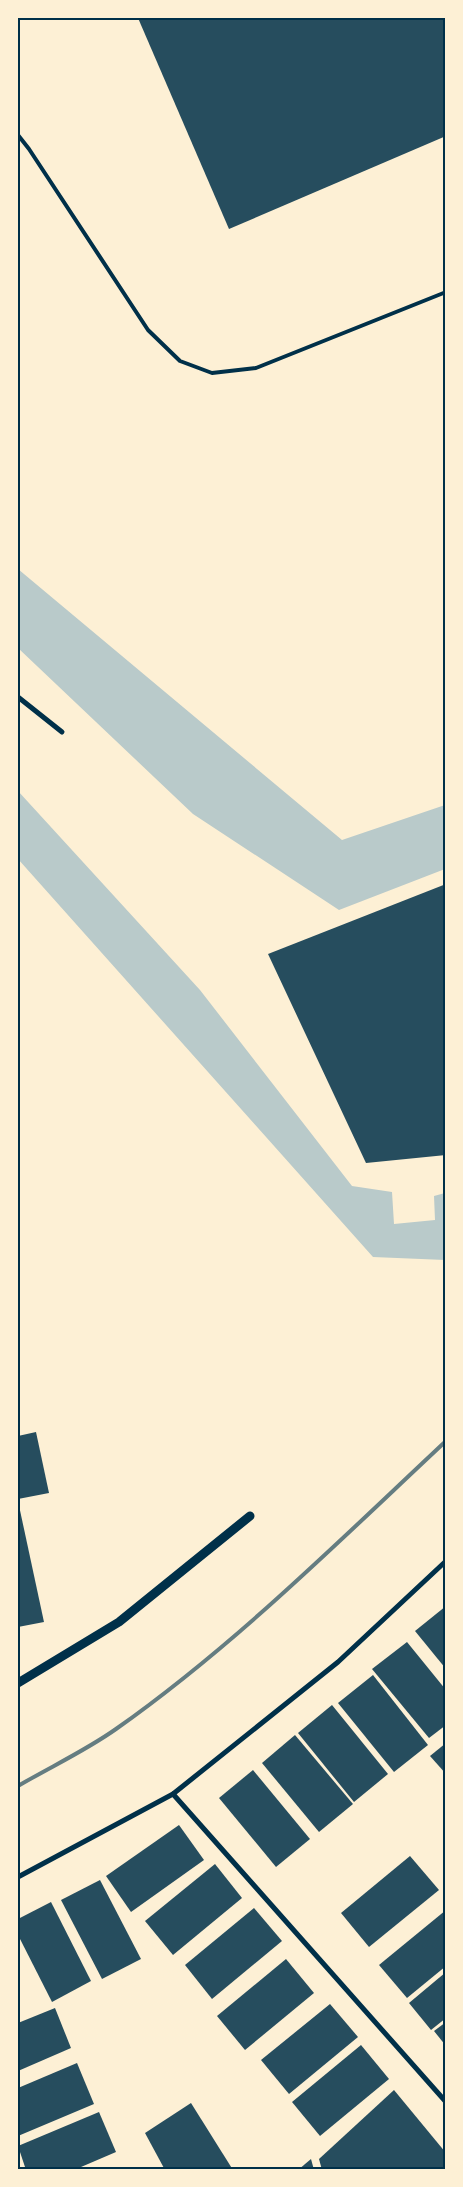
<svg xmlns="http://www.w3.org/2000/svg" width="463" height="2187" font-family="'Crimson Pro',serif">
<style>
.green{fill:#b9caca}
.building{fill:#264d5e}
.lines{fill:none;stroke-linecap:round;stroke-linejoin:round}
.service{stroke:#003049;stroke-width:4}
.minor{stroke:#003049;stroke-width:5}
.tertiary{stroke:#003049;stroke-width:9}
.rail{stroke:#657d81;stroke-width:4}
.neatline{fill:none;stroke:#003049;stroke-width:2}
</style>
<rect width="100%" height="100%" fill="#fdf0d5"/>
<g class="green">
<path d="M 18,569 L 342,840 L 445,805 L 445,869 L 339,910 L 193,814 L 18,648 Z"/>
<path d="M 18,791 L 200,990 L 352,1186 L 392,1192 L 394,1224 L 435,1220 L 434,1196 L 445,1193 L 445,1260 L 373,1257 L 18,859 Z"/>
</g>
<g class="building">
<path d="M 138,18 L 446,18 L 446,136 L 229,229 Z"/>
<path d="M 446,884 L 446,1155 L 366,1163 L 268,954 Z"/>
<path d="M 36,1432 L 49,1493 L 18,1499 L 18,1436 Z"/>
<path d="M 18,1501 L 44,1622 L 18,1627 Z"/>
<path d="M 446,1606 L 446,1669 L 415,1631 Z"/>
<path d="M 407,1642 L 446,1690 L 446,1725 L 429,1738 L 372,1669 Z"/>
<path d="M 373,1675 L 428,1745 L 394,1772 L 338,1703 Z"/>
<path d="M 332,1705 L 388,1774 L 354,1802 L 298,1733 Z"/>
<path d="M 295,1735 L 353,1804 L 319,1832 L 262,1763 Z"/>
<path d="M 446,1743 L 446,1774 L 430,1756 Z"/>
<path d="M 253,1770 L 310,1839 L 276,1867 L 219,1798 Z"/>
<path d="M 179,1825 L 204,1860 L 131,1912 L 106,1876 Z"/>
<path d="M 410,1856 L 439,1890 L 369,1947 L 341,1913 Z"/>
<path d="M 215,1864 L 242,1898 L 173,1955 L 145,1921 Z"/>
<path d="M 100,1880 L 141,1959 L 102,1979 L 61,1900 Z"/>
<path d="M 51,1902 L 91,1981 L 52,2002 L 18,1935 L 18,1919 Z"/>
<path d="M 254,1908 L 282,1941 L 212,1999 L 185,1965 Z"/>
<path d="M 446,1910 L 446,1966 L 407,1998 L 379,1965 Z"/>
<path d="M 286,1959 L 314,1993 L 245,2050 L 217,2016 Z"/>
<path d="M 446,1972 L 446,2018 L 431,2030 L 409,2003 Z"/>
<path d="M 330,2004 L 358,2037 L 289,2094 L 261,2060 Z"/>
<path d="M 55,2008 L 71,2048 L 18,2071 L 18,2023 Z"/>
<path d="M 446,2022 L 446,2046 L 434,2031 Z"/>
<path d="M 361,2045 L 389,2079 L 320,2136 L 292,2102 Z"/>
<path d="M 77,2063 L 94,2104 L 18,2136 L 18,2088 Z"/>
<path d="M 394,2090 L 446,2153 L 446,2170 L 322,2170 L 319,2159 Z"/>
<path d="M 191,2103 L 233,2170 L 165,2170 L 145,2133 Z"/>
<path d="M 99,2112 L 116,2152 L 74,2170 L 26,2170 L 18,2146 Z"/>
<path d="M 311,2159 L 314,2170 L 298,2170 Z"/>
</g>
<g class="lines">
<path class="service" d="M 18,135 L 29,149 L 148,330 L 180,361 L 212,373 L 256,368 L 446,292"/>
<g class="minor">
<path d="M 18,697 L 62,732"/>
<path d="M 173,1794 L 446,2102"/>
<path d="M 18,1877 L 173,1794 L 338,1662 L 446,1561"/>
</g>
<path class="tertiary" d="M 18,1683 L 119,1622 L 250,1516"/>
<path class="rail" d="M 18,1786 C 50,1767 85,1751 116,1729 C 235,1645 339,1541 446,1441"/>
</g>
<rect width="463" height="2187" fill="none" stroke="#fdf0d5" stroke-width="38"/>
<rect x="19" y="19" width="425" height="2149" class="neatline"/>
</svg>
